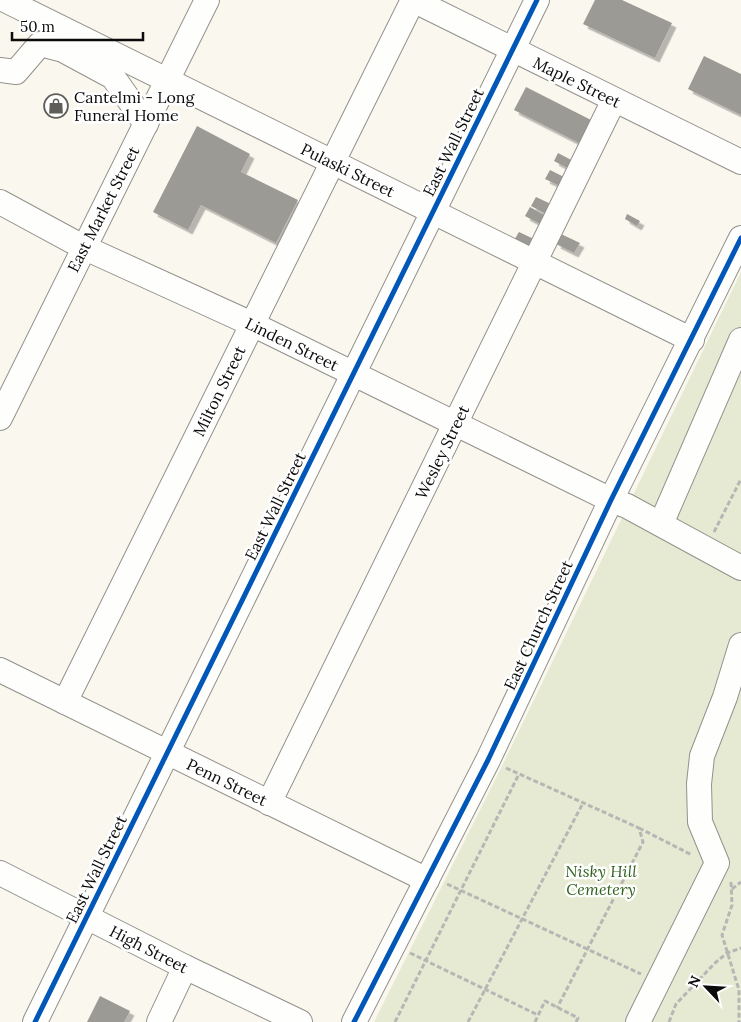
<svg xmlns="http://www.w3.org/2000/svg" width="741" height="1022" font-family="Lora,serif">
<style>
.cemetery{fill:#e6ead2}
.building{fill:#9c9a95;filter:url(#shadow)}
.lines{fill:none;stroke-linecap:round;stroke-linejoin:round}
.minor-casing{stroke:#93918d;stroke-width:26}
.path{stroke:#b7b6b5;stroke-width:3;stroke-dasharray:5 2.5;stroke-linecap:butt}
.minor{stroke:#fefefc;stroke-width:24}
.cycleway-casing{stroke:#fff;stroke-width:8}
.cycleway{stroke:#0057b8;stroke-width:5}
.labels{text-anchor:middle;stroke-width:5;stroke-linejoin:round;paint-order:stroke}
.street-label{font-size:16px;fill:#0b0b0b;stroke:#fff}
.poi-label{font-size:16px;fill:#0b0b0b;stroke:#fff;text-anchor:start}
.park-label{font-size:16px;font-style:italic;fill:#30611d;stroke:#fff}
</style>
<defs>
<filter id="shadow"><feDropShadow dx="4.5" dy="4.5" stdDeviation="0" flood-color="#0004"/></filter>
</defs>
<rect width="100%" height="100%" fill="#faf7ee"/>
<path class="cemetery" d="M 741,272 L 741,1022 L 374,1022 L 502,766 Z"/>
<g class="building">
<path d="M 595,0 L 622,0 L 672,23 L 655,58 L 583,24 Z"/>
<path d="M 704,56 L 741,74 L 741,115 L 688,89 Z"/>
<path d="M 526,87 L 595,122 L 583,145 L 514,110 Z"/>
<path d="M 197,126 L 250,154 L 241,172 L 298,200 L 276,243 L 201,205 L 188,230 L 153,212 Z"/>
<path d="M 558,153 L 575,162 L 571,170 L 554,161 Z"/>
<path d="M 550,170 L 566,178 L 562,187 L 545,179 Z"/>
<path d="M 536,197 L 553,205 L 548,215 L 531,206 Z"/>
<path d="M 530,207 L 546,216 L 542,225 L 525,216 Z"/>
<path d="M 627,214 L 640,221 L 637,226 L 625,219 Z"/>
<path d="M 519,232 L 536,240 L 531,251 L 513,242 Z"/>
<path d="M 561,234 L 580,243 L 574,253 L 556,244 Z"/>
<path d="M 100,996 L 130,1011 L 124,1022 L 87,1022 Z"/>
</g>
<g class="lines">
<g class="minor-casing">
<g id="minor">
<path d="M 5,0 L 692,340"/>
<path d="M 413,0 L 741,162"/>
<path d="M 0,70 L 16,72 L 40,44 L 63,50 L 113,77 L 146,124"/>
<path d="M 0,202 L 83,247 L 252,324 L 611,500 L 627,506 L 741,568"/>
<path d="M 0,418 L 207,0"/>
<path d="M 661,524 L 741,340"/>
<path d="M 0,670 L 427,880"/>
<path d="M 65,702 L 413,0"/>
<path d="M 269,803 L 614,100"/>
<path d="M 0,873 L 185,967 L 300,1022"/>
<path d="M 35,1022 L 537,0"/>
<path d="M 159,1022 L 185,967"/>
<path d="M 354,1022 L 488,760 L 611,500 L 741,238"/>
<path d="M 638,1022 L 717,863 L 700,822 L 699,784 L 702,756 L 725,697 L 741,645"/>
</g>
</g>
<g class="path">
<path d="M 714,532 L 741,479"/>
<path d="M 506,768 L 639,828 L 643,842 L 557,1008"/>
<path d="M 639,828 L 692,855"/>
<path d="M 731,882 L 732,905 L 722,935 L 739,990 L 739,1022"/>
<path d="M 447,884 L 641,974"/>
<path d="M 732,889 L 741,882"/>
<path d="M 410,953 L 538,1015"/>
<path d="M 395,1022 L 519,774"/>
<path d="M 468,1022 L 583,803"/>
<path d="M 535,1022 L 545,1001 L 578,1018 L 576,1022"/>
<path d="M 669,1022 L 676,1004 L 715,963 L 727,953 L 741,948"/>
</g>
<use href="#minor" class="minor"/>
<g class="cycleway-casing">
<g id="cycleway">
<path d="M 35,1022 L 537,0"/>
<path d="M 354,1022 L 488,760 L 611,500 L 741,238"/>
</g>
</g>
<use href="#cycleway" class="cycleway"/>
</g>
<defs>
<g id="shop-ring" transform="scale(1.25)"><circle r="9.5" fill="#fff" stroke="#5f5e5a" stroke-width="1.5"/><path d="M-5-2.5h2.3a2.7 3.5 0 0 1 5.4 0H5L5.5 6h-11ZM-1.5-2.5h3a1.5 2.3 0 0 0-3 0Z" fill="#5f5e5a"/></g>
</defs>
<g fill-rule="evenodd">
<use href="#shop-ring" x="56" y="106"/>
</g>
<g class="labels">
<g class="street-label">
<text transform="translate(577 82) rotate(26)" y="6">Maple Street</text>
<text transform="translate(453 142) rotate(-64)" y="6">East Wall Street</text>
<text transform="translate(348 170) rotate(26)" y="6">Pulaski Street</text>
<text transform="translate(103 209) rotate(-63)" y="6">East Market Street</text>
<text transform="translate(292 344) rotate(26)" y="6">Linden Street</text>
<text transform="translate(219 391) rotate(-64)" y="6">Milton Street</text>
<text transform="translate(442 452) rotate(-64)" y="6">Wesley Street</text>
<text transform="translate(275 506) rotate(-64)" y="6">East Wall Street</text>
<text transform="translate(538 625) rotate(-65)" y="6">East Church Street</text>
<text transform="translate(227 782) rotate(26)" y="6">Penn Street</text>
<text transform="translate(96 869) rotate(-64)" y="6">East Wall Street</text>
<text transform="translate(149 949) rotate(27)" y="6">High Street</text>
</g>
<g class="poi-label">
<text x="74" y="103">Cantelmi - Long<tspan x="74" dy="18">Funeral Home</tspan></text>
</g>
<g class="park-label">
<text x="601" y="877">Nisky Hill<tspan x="601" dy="18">Cemetery</tspan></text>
</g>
</g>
<g transform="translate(706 987) rotate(295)" stroke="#ffffff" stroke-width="4" paint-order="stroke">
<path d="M0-4L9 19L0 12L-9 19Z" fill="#0b0b0b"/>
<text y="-8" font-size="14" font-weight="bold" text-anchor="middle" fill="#0b0b0b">N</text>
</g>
<path d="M12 32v8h131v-8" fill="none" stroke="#0b0b0b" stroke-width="2.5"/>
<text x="20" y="32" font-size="15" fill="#0b0b0b" stroke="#ffffff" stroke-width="4" paint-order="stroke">50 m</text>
</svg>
